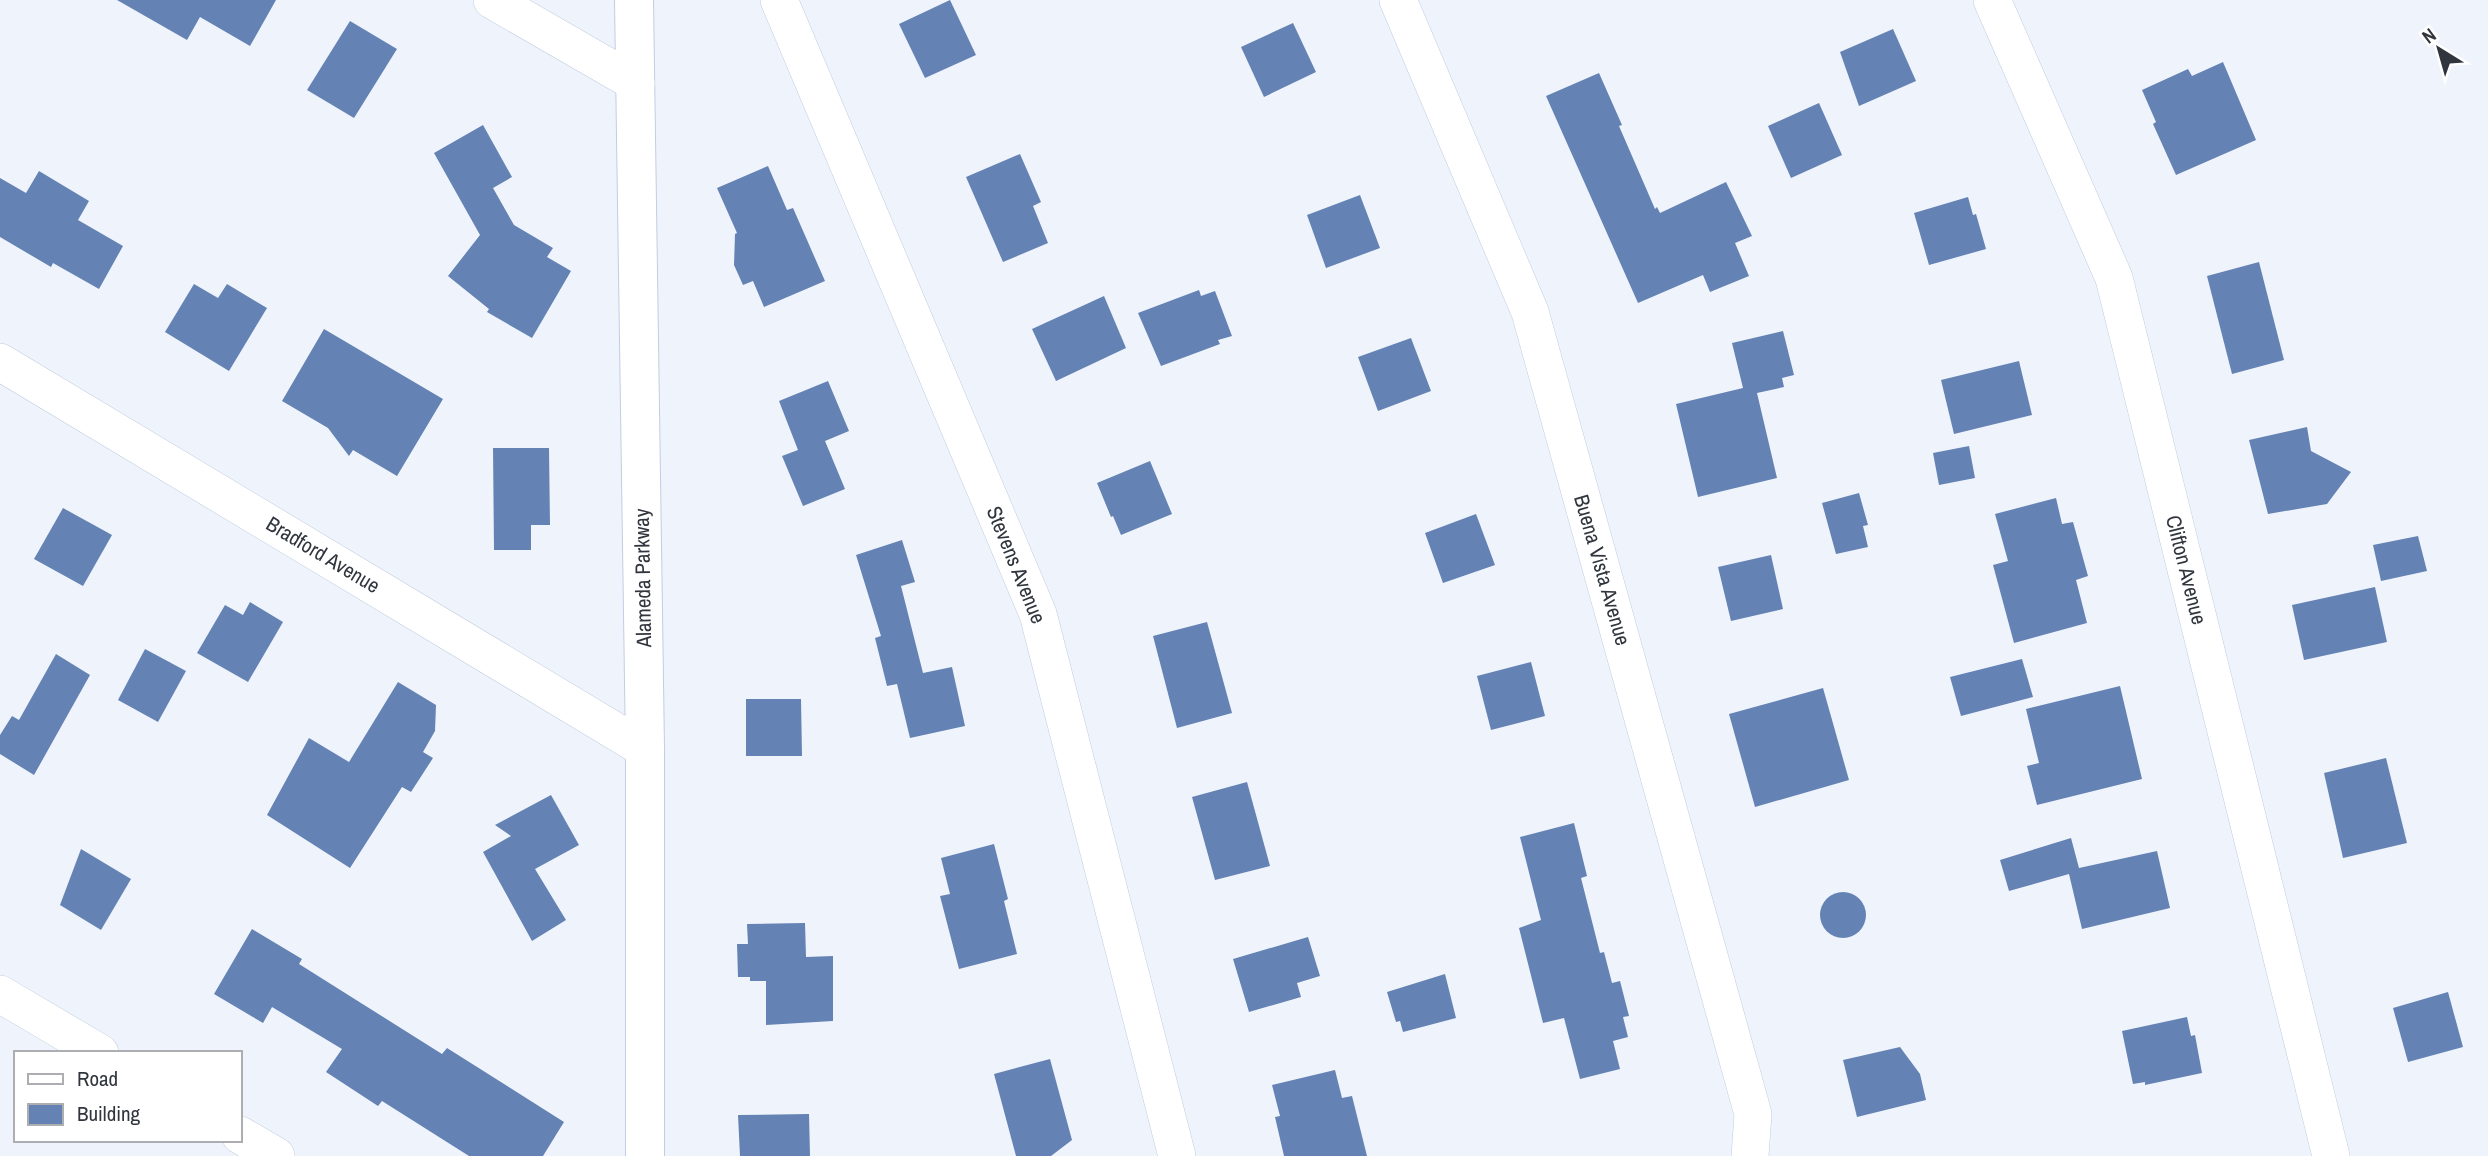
<svg xmlns="http://www.w3.org/2000/svg" width="2488" height="1156" font-family="'Archivo Narrow',sans-serif">
<style>
.building{fill:#6482b3}
.lines{fill:none;stroke-linecap:round;stroke-linejoin:round}
.minor-casing{stroke:#c1cde1;stroke-width:38}
.tertiary-casing{stroke:#c1cde1;stroke-width:40}
.minor{stroke:#fff;stroke-width:37}
.tertiary{stroke:#fff;stroke-width:38}
.labels{text-anchor:middle;stroke-width:5;stroke-linejoin:round;paint-order:stroke}
.street-label{font-size:21px;fill:#31353d;stroke:#fff}
</style>
<rect width="100%" height="100%" fill="#eff4fc"/>
<g class="building">
<path d="M 117,0 L 276,0 L 250,46 L 200,17 L 187,40 Z"/>
<path d="M 950,0 L 976,55 L 925,78 L 899,24 Z"/>
<path d="M 350,21 L 397,49 L 354,118 L 307,90 Z"/>
<path d="M 1293,23 L 1316,72 L 1264,97 L 1241,47 Z"/>
<path d="M 1893,29 L 1916,81 L 1859,106 L 1840,52 Z"/>
<path d="M 2223,62 L 2256,140 L 2176,175 L 2153,124 L 2156,122 L 2142,90 L 2188,69 L 2192,76 Z"/>
<path d="M 1599,73 L 1622,125 L 1619,126 L 1655,209 L 1657,207 L 1660,213 L 1726,182 L 1752,236 L 1735,243 L 1749,276 L 1710,292 L 1703,275 L 1638,303 L 1546,96 Z"/>
<path d="M 1819,103 L 1842,155 L 1791,178 L 1768,126 Z"/>
<path d="M 483,125 L 512,177 L 493,188 L 514,225 L 553,248 L 547,257 L 571,271 L 532,338 L 487,312 L 489,309 L 448,276 L 480,235 L 434,153 Z"/>
<path d="M 1020,154 L 1041,202 L 1033,206 L 1048,243 L 1003,262 L 966,177 Z"/>
<path d="M 768,166 L 787,210 L 793,208 L 825,281 L 764,307 L 753,281 L 743,285 L 734,265 L 735,234 L 737,233 L 717,188 Z"/>
<path d="M 39,171 L 89,201 L 78,220 L 123,246 L 99,289 L 53,263 L 51,267 L 0,237 L 0,178 L 26,193 Z"/>
<path d="M 1360,195 L 1380,248 L 1326,268 L 1307,215 Z"/>
<path d="M 1968,197 L 1973,215 L 1976,214 L 1986,249 L 1929,265 L 1914,213 Z"/>
<path d="M 2259,262 L 2284,360 L 2232,374 L 2207,276 Z"/>
<path d="M 194,284 L 218,298 L 227,284 L 267,308 L 229,371 L 165,332 Z"/>
<path d="M 1199,290 L 1201,296 L 1215,291 L 1232,336 L 1218,340 L 1220,344 L 1161,366 L 1138,313 Z"/>
<path d="M 1104,296 L 1126,348 L 1056,381 L 1032,329 Z"/>
<path d="M 324,329 L 443,399 L 397,476 L 353,450 L 349,456 L 328,428 L 282,401 Z"/>
<path d="M 1783,331 L 1794,375 L 1782,378 L 1784,387 L 1757,393 L 1777,478 L 1698,497 L 1676,404 L 1743,388 L 1732,343 Z"/>
<path d="M 1411,338 L 1431,391 L 1378,411 L 1358,357 Z"/>
<path d="M 2019,361 L 2032,415 L 1954,434 L 1941,380 Z"/>
<path d="M 828,381 L 849,431 L 825,441 L 845,489 L 803,506 L 782,456 L 798,450 L 779,401 Z"/>
<path d="M 2307,427 L 2311,451 L 2351,472 L 2327,504 L 2268,514 L 2249,440 Z"/>
<path d="M 1969,446 L 1975,478 L 1939,485 L 1933,453 Z"/>
<path d="M 493,448 L 549,448 L 550,525 L 531,525 L 531,550 L 494,550 Z"/>
<path d="M 1150,461 L 1172,514 L 1121,535 L 1113,516 L 1111,517 L 1097,483 Z"/>
<path d="M 1859,493 L 1868,525 L 1863,526 L 1868,547 L 1836,554 L 1822,503 Z"/>
<path d="M 2056,498 L 2062,524 L 2073,522 L 2088,576 L 2076,580 L 2087,623 L 2014,643 L 1993,565 L 2008,561 L 1995,514 Z"/>
<path d="M 63,508 L 112,535 L 83,586 L 34,559 Z"/>
<path d="M 1476,514 L 1495,565 L 1443,583 L 1425,533 Z"/>
<path d="M 2418,536 L 2427,571 L 2381,581 L 2373,545 Z"/>
<path d="M 902,540 L 915,582 L 901,586 L 923,673 L 952,667 L 965,726 L 910,738 L 897,684 L 887,686 L 875,638 L 881,636 L 856,555 Z"/>
<path d="M 1771,555 L 1783,609 L 1731,621 L 1718,567 Z"/>
<path d="M 2375,587 L 2387,642 L 2304,660 L 2292,605 Z"/>
<path d="M 250,602 L 283,622 L 248,682 L 197,653 L 225,605 L 243,615 Z"/>
<path d="M 1207,622 L 1232,713 L 1177,728 L 1153,636 Z"/>
<path d="M 145,649 L 186,671 L 158,722 L 118,700 Z"/>
<path d="M 56,654 L 90,675 L 34,775 L 0,754 L 0,735 L 12,716 L 19,720 Z"/>
<path d="M 2022,659 L 2033,697 L 1961,716 L 1950,677 Z"/>
<path d="M 1531,662 L 1545,716 L 1491,730 L 1477,676 Z"/>
<path d="M 398,682 L 436,705 L 435,731 L 423,752 L 433,758 L 411,792 L 402,787 L 350,868 L 267,815 L 309,738 L 349,762 Z"/>
<path d="M 2120,686 L 2142,779 L 2037,805 L 2027,766 L 2039,763 L 2026,709 Z"/>
<path d="M 1823,688 L 1849,780 L 1755,807 L 1729,714 Z"/>
<path d="M 746,699 L 801,699 L 802,756 L 746,756 Z"/>
<path d="M 2386,758 L 2407,843 L 2343,858 L 2324,773 Z"/>
<path d="M 1247,782 L 1270,866 L 1215,880 L 1192,797 Z"/>
<path d="M 551,795 L 579,845 L 535,869 L 566,920 L 532,941 L 483,852 L 511,836 L 495,825 Z"/>
<path d="M 1574,823 L 1587,876 L 1581,878 L 1600,953 L 1604,952 L 1612,983 L 1620,981 L 1629,1016 L 1623,1017 L 1628,1037 L 1613,1041 L 1620,1069 L 1580,1079 L 1564,1018 L 1543,1023 L 1519,928 L 1541,920 L 1520,837 Z"/>
<path d="M 2071,838 L 2079,868 L 2157,851 L 2170,908 L 2082,929 L 2069,874 L 2009,891 L 2000,860 Z"/>
<path d="M 994,844 L 1008,899 L 1004,901 L 1017,954 L 959,969 L 940,896 L 950,894 L 941,858 Z"/>
<path d="M 81,849 L 131,879 L 101,930 L 60,905 Z"/>
<circle cx="1843" cy="915" r="23"/>
<path d="M 805,923 L 806,957 L 833,956 L 833,1021 L 766,1025 L 766,981 L 750,981 L 750,977 L 738,977 L 737,944 L 748,944 L 747,924 Z"/>
<path d="M 252,929 L 302,959 L 299,964 L 442,1054 L 447,1048 L 564,1122 L 543,1156 L 469,1156 L 382,1101 L 378,1106 L 326,1072 L 342,1049 L 272,1007 L 263,1023 L 214,994 Z"/>
<path d="M 1308,937 L 1320,976 L 1297,983 L 1301,997 L 1249,1012 L 1233,959 Z"/>
<path d="M 1445,974 L 1456,1018 L 1403,1032 L 1400,1021 L 1396,1022 L 1387,992 Z"/>
<path d="M 2448,992 L 2463,1047 L 2408,1062 L 2393,1008 Z"/>
<path d="M 2187,1017 L 2191,1036 L 2195,1035 L 2202,1073 L 2145,1085 L 2145,1082 L 2133,1084 L 2122,1031 Z"/>
<path d="M 1900,1047 L 1920,1074 L 1926,1100 L 1857,1117 L 1843,1060 Z"/>
<path d="M 1050,1059 L 1072,1140 L 1051,1156 L 1016,1156 L 994,1074 Z"/>
<path d="M 1335,1070 L 1342,1098 L 1352,1096 L 1367,1156 L 1284,1156 L 1275,1117 L 1280,1116 L 1272,1085 Z"/>
<path d="M 809,1114 L 810,1156 L 740,1156 L 738,1115 Z"/>
</g>
<g class="lines">
<g class="minor-casing">
<g id="minor">
<path d="M 492,0 L 636,83"/>
<path d="M 779,0 L 1038,614 L 1177,1156"/>
<path d="M 1398,0 L 1530,312 L 1753,1114 L 1750,1156"/>
<path d="M 1992,0 L 2114,278 L 2331,1156"/>
<path d="M 0,362 L 645,749"/>
<path d="M 0,994 L 100,1053"/>
<path d="M 240,1135 L 276,1156"/>
</g>
</g>
<g class="tertiary-casing">
<path id="tertiary" d="M 634,0 L 645,749 L 645,1156"/>
</g>
<use href="#minor" class="minor"/>
<use href="#tertiary" class="tertiary"/>
</g>
<g class="labels">
<g class="street-label">
<text transform="translate(323 555) rotate(31)" y="7">Bradford Avenue</text>
<text transform="translate(1016 565) rotate(68)" y="7">Stevens Avenue</text>
<text transform="translate(1602 570) rotate(74)" y="7">Buena Vista Avenue</text>
<text transform="translate(2186 570) rotate(76)" y="7">Clifton Avenue</text>
<text transform="translate(643 578) rotate(-91)" y="7">Alameda Parkway</text>
</g>
</g>
<rect x="14" y="1051" width="228" height="91" fill="#ffffff" stroke="#adaeb1" stroke-width="2"/>
<rect x="28" y="1074" width="35" height="10" fill="#ffffff" stroke="#adaeb1" stroke-width="2"/>
<text x="77" y="1086" font-size="21" fill="#31353d">Road</text>
<rect x="28" y="1104" width="35" height="21" fill="#6482b3" stroke="#adaeb1" stroke-width="2"/>
<text x="77" y="1121" font-size="21" fill="#31353d">Building</text>
<g transform="translate(2439 49) rotate(323)" stroke="#ffffff" stroke-width="5" paint-order="stroke">
<path d="M0-5L12 26L0 18L-12 26Z" fill="#31353d"/>
<text y="-10" font-size="19" font-weight="bold" text-anchor="middle" fill="#31353d">N</text>
</g>
</svg>
